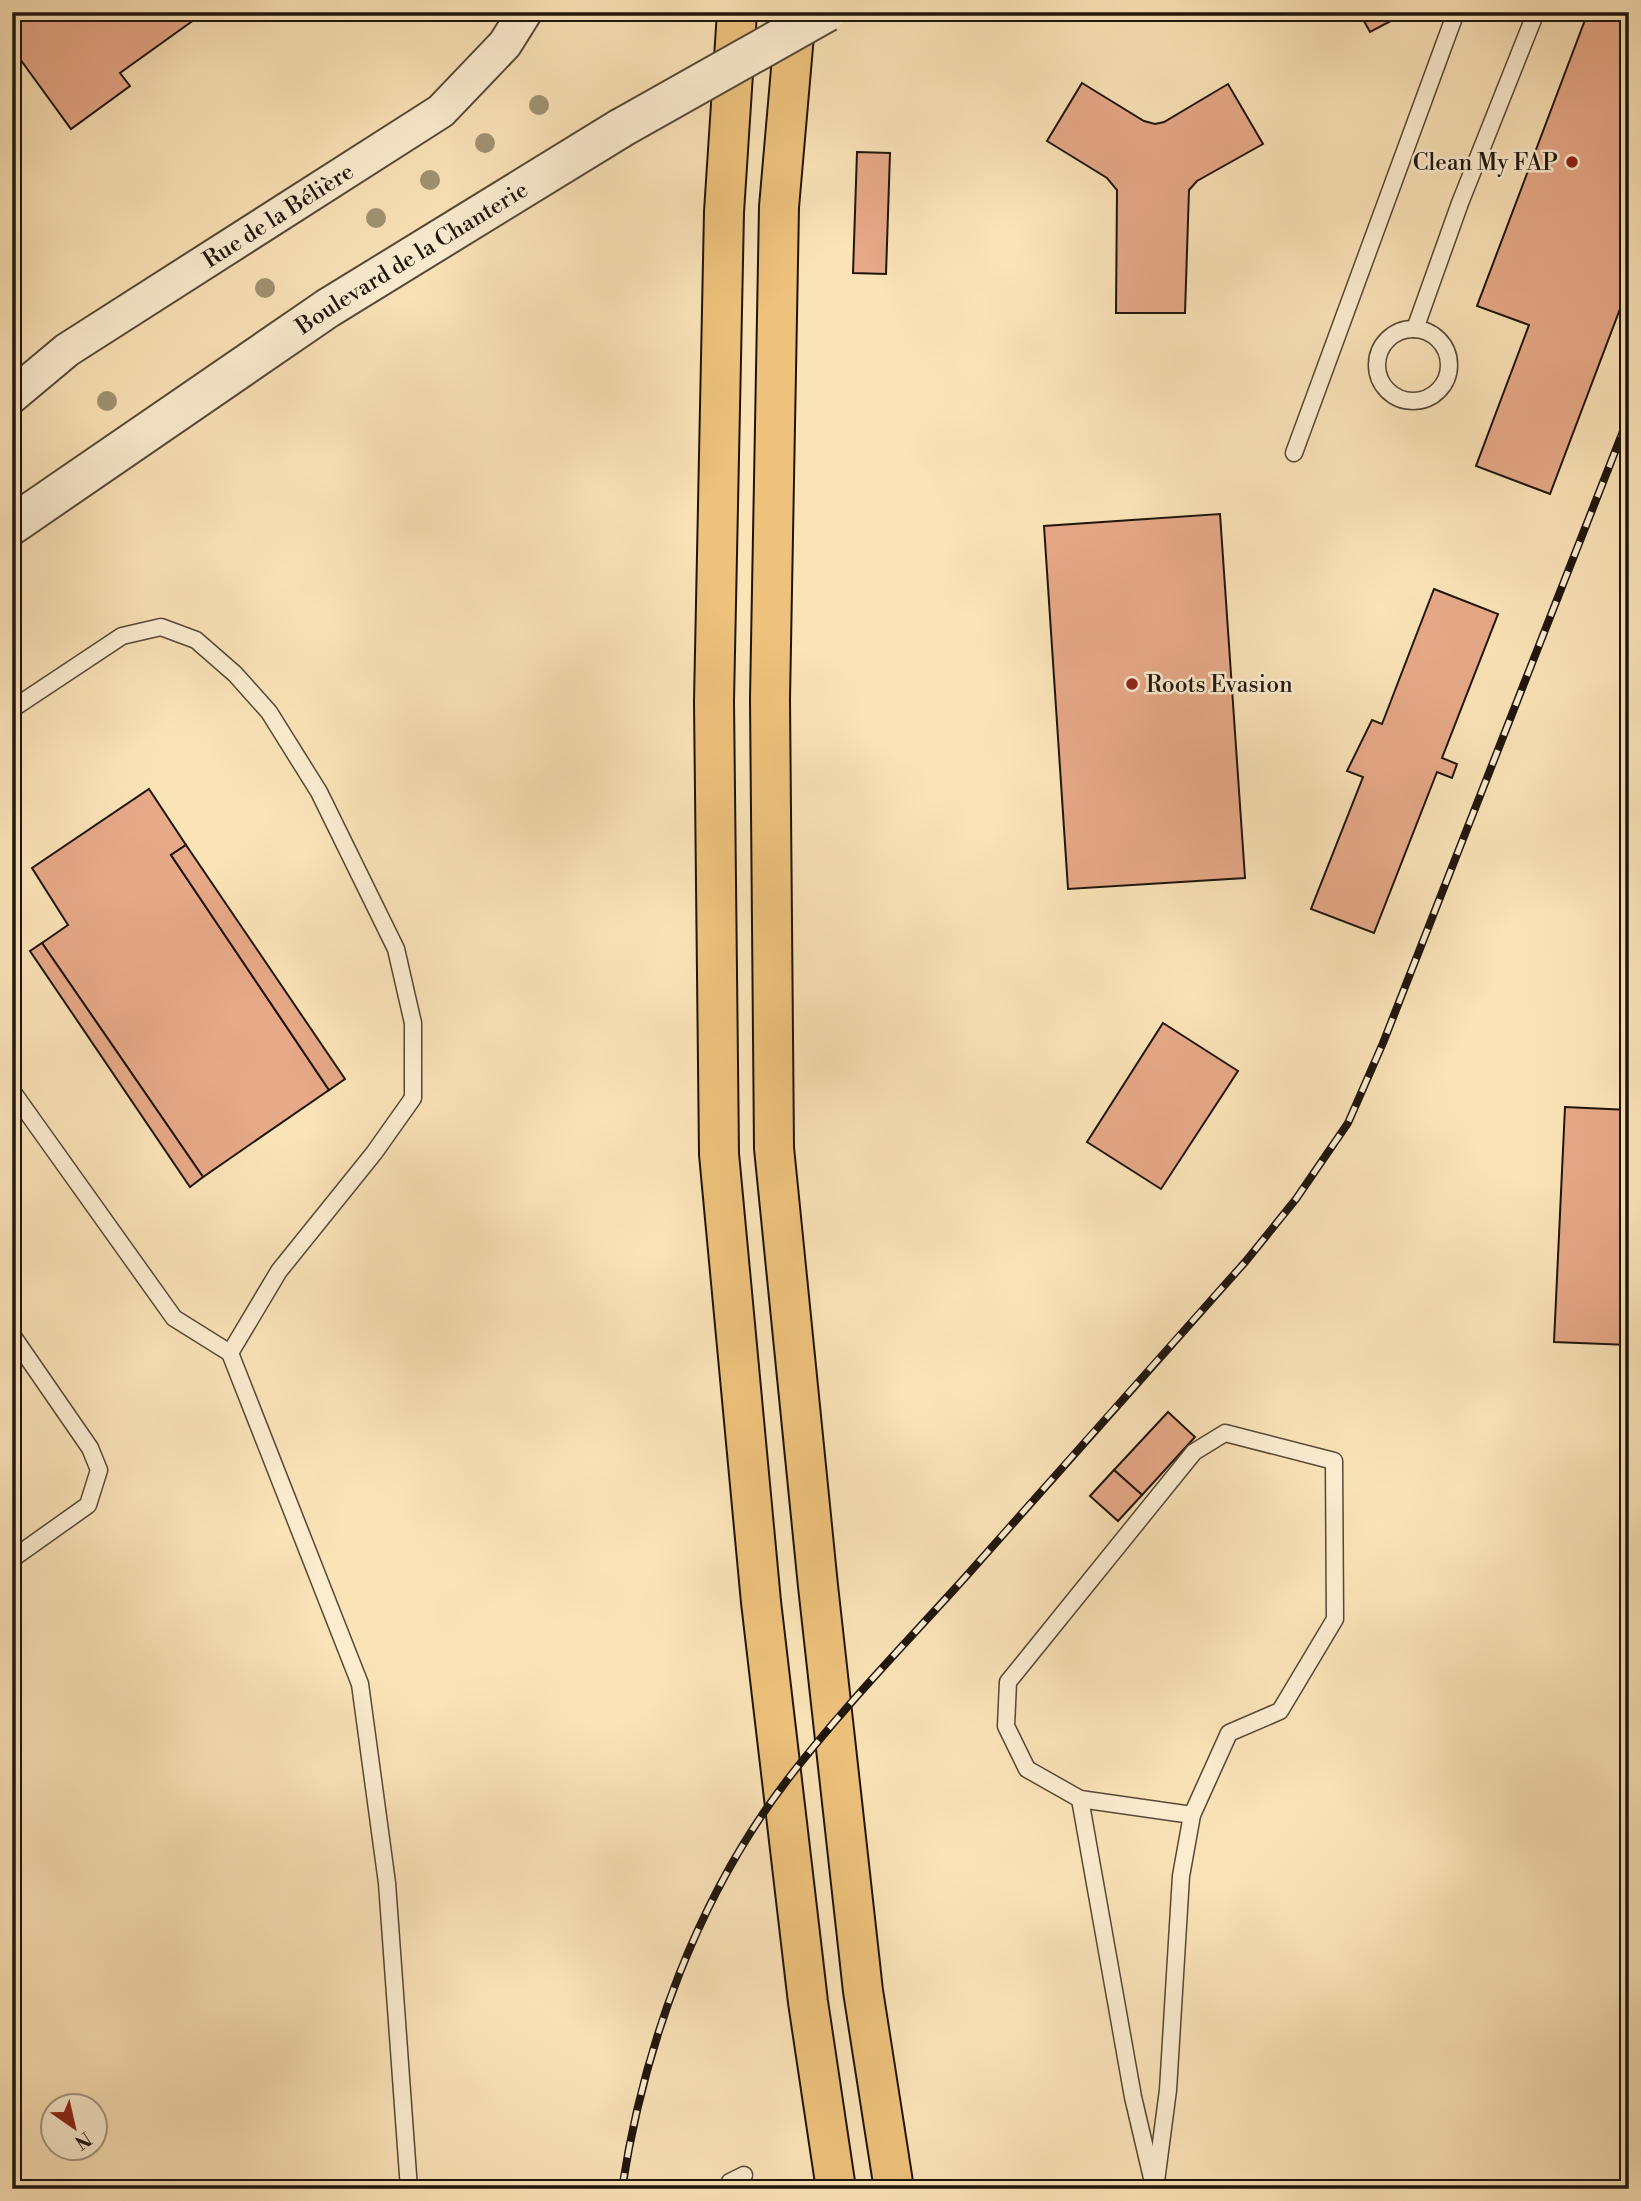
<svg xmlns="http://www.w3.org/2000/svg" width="1641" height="2201" font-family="'Libre Bodoni',serif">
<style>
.building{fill:#e7a988;stroke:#1f150c;stroke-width:2}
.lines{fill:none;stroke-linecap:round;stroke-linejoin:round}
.service-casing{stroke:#564837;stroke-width:19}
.minor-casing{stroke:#564837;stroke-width:37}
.tertiary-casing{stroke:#564837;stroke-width:42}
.motorway-casing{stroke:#1f150c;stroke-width:42}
.service{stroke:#fcedd1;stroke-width:16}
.minor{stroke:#fcedd1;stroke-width:33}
.tertiary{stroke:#fcedd1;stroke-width:38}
.motorway{stroke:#eec27c;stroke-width:38}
.rail-casing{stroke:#1f150c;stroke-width:8}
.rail{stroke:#fcedd1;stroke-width:5;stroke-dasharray:16;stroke-linecap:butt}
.tertiary-bridge-casing{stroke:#564837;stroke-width:42;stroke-linecap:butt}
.tertiary-bridge{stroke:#fcedd1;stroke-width:38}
.tree{fill:#a09373}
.poi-dot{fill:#8f2418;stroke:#fcedd1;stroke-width:2.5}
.labels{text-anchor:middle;stroke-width:5;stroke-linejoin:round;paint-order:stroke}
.poi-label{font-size:23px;fill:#1f150c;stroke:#fcedd1;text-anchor:end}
.street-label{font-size:23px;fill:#1f150c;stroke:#fcedd1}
</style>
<rect width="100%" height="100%" fill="#fbe3b8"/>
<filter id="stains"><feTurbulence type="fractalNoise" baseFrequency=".00286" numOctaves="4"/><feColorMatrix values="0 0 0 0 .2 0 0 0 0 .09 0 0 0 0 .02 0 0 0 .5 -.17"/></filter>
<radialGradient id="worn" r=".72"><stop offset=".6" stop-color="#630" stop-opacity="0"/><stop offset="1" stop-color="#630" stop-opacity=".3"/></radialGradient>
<g class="building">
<path d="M 12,12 L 205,12 L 120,73 L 130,86 L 71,129 L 12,48 Z"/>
<path d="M 1359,12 L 1408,12 L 1370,32 Z"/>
<path d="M 1588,12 L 1629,12 L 1629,285 L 1550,494 L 1476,466 L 1529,325 L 1477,306 Z"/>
<path d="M 1082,83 L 1144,121 L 1155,124 L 1164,122 L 1228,84 L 1263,144 L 1197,181 L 1189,190 L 1185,313 L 1116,313 L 1117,190 L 1107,178 L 1047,141 Z"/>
<path d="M 857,152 L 890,153 L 886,274 L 853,273 Z"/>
<path d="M 1220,514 L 1245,878 L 1068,889 L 1044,526 Z"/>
<path d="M 1434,589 L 1498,614 L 1442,758 L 1457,764 L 1452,778 L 1437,772 L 1374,933 L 1311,909 L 1363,777 L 1347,771 L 1372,720 L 1382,724 Z"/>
<path d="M 149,789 L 186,845 L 171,855 L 329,1090 L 203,1177 L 42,943 L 68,925 L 32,868 Z"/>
<path d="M 186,845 L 345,1079 L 329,1090 L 171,855 Z"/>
<path d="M 42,943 L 203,1177 L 190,1187 L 30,951 Z"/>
<path d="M 1163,1023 L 1238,1071 L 1161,1189 L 1087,1142 Z"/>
<path d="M 1565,1107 L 1629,1110 L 1629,1345 L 1554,1342 Z"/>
<path d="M 1168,1412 L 1195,1437 L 1142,1495 L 1114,1470 Z"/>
<path d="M 1114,1470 L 1142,1495 L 1118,1521 L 1090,1496 Z"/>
</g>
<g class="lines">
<g class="service-casing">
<g id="service">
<path d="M 1415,329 L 1460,203 L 1536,12"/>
<circle cx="1413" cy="365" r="36"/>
<path d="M 1294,453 L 1456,12"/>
<path d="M 12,709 L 122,636 L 161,627 L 196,640 L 235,674 L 269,712 L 319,792 L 396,949 L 413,1023 L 413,1098 L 374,1153 L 279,1271 L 230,1353"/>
<path d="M 12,1091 L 174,1318 L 230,1353 L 360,1684 L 387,1883 L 409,2189"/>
<path d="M 12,1335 L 90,1448 L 99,1470 L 88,1505 L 12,1559"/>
<path d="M 1080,1799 L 1133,2097 L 1152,2178"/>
<path d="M 729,2189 L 730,2182 L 744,2175"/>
<path d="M 1155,2189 L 1168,2090 L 1181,1876 L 1192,1815 L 1229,1733 L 1280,1711 L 1335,1619 L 1334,1461 L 1225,1433 L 1194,1452 L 1008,1682 L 1006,1726 L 1027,1769 L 1080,1799 L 1192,1815"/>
</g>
</g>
<g class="minor-casing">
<g id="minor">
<path id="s1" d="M 12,396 L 67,350 L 441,111 L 505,44 L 525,12"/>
</g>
</g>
<g class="tertiary-casing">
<g id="tertiary">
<path id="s2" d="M 12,525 L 328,308 L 621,128"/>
</g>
</g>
<g class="motorway-casing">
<g id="motorway">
<path d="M 737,12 L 724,212 L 714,701 L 719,1154 L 761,1602 L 808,2002 L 836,2189"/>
<path d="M 796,12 L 779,207 L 770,699 L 774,1148 L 818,1586 L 863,1991 L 894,2189"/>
</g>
</g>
<use href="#service" class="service"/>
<use href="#minor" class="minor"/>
<use href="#tertiary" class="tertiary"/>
<use href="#motorway" class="motorway"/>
<g class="rail-casing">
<path id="rail" d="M 622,2189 C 644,2044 698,1896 788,1779 C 843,1707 908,1641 969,1573 C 1061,1469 1153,1365 1246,1261 L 1296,1199 L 1348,1123 L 1383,1043 L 1629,416"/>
</g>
<use href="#rail" class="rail"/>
<g class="tertiary-bridge-casing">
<path id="tertiary-bridge" d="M 621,128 L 827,12"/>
</g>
<use href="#tertiary-bridge" class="tertiary-bridge"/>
</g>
<g class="tree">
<circle cx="539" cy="105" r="10"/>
<circle cx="485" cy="143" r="10"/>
<circle cx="430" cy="180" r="10"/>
<circle cx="376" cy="218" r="10"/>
<circle cx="265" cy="288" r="10"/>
<circle cx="107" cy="401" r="10"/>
</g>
<g class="poi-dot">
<circle cx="1572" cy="162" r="7"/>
<circle cx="1132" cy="684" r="7"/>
</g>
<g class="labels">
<g class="poi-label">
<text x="1558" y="170">Clean My FAP</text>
<text x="1146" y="692" text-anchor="start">Roots Evasion</text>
</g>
<g class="street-label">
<text dy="8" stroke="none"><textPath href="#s1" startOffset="322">Rue de la Bélière</textPath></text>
<text dy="8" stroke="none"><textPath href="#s2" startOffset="481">Boulevard de la Chanterie</textPath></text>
</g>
</g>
<rect width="1641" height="2201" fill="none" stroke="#fbe3b8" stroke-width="42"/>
<rect x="14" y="14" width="1613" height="2173" fill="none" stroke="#1f150c" stroke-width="3.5"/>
<rect x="21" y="21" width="1599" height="2159" fill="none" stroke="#1f150c" stroke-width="2"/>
<g transform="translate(74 2127) rotate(146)"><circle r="33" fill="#fcedd1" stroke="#a49782" stroke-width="2"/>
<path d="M0-5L12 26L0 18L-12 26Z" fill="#8f2418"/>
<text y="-10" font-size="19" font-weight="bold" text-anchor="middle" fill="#1f150c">N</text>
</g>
<rect width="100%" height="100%" filter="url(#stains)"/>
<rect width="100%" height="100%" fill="url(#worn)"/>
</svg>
